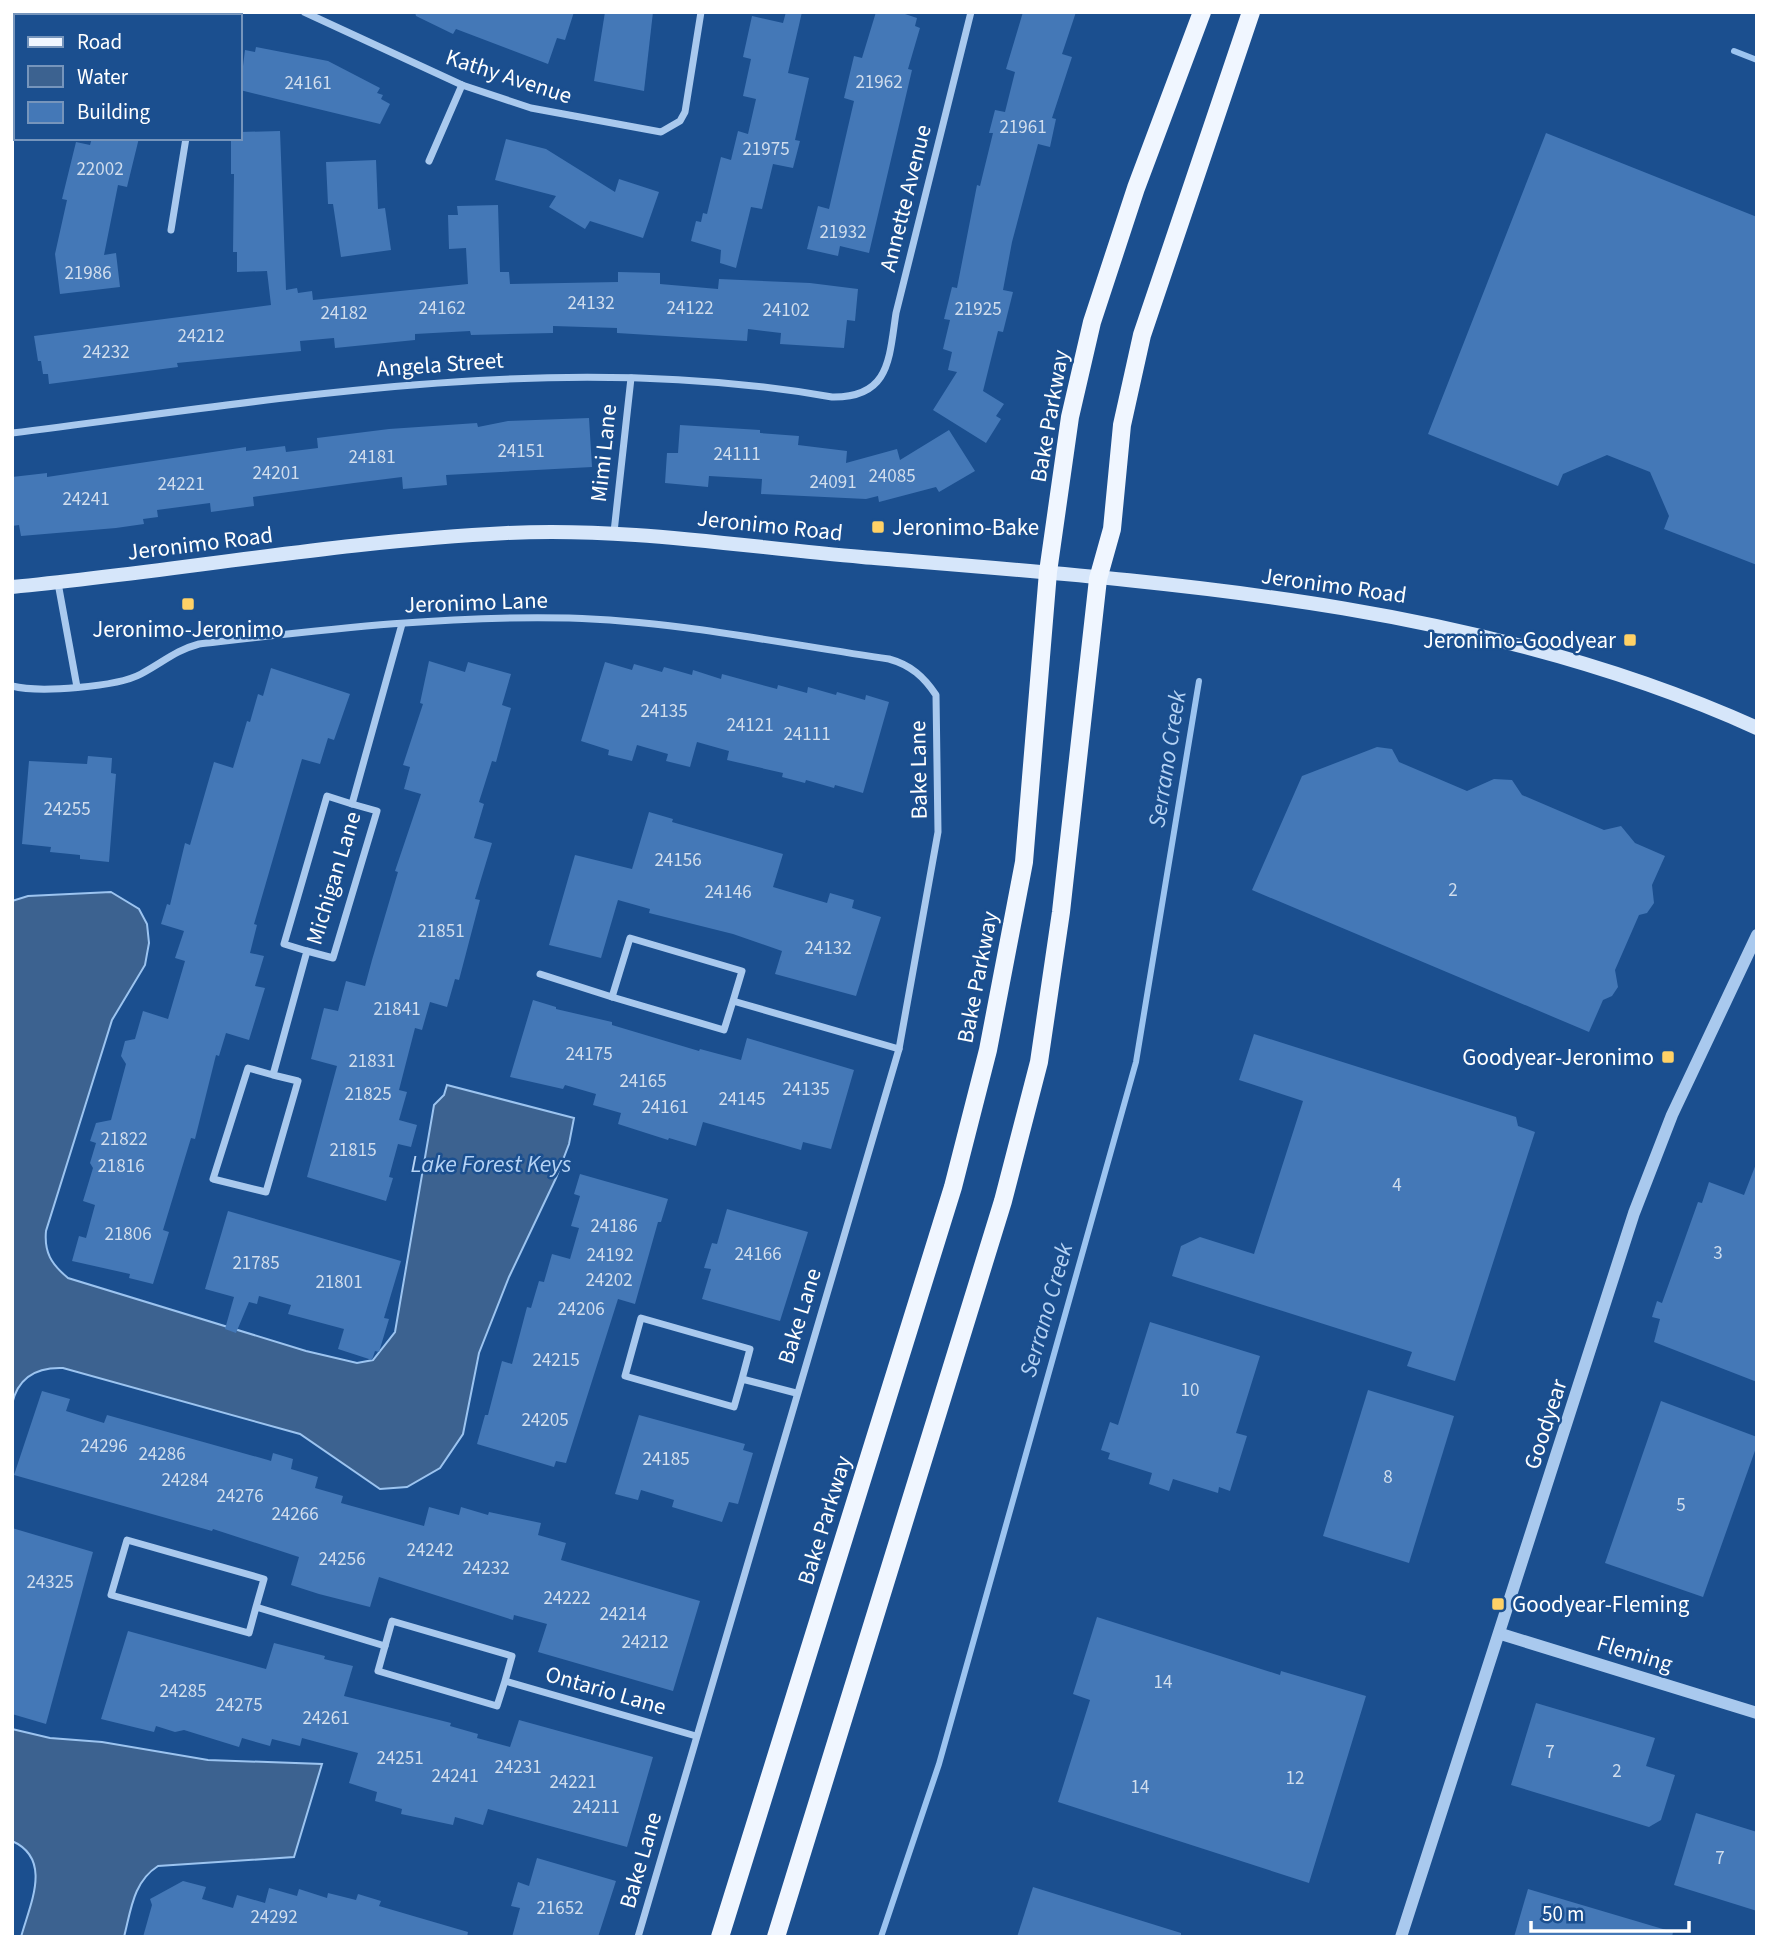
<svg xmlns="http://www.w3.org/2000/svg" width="1769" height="1949" font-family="'Source Sans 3',sans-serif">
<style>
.water{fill:#3c6290;stroke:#9cc4f0;stroke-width:2}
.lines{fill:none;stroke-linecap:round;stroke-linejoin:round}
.stream{stroke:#9cc4f0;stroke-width:6}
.building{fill:#4478b7}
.minor{stroke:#a9c9ee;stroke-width:7}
.tertiary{stroke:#a9c9ee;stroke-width:12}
.secondary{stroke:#d6e6fa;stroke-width:14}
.primary{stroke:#f0f6ff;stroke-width:18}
.poi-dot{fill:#ffd166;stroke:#1b4f8f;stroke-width:2.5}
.labels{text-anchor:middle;stroke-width:5;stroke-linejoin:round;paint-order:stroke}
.number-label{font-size:19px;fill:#d0dded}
.street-label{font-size:23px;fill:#fff;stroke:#1b4f8f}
.poi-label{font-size:23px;fill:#fff;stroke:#1b4f8f;text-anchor:start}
.water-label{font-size:24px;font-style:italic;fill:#b5d3f5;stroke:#1b4f8f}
</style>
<rect width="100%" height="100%" fill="#1b4f8f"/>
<g class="water">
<path d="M 111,892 L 139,909 L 147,924 L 149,943 L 145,965 L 112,1020 L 46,1231 C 44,1252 51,1264 68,1278 L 306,1351 L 357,1363 L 373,1360 L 395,1332 L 434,1105 L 444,1095 L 447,1085 L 574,1118 L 569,1144 L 556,1178 L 509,1277 L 479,1353 L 463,1434 L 440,1468 L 407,1487 L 380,1489 L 300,1434 L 63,1368 C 36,1367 18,1377 12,1404 L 12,901 L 28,896 Z"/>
<path d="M 12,1729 L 50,1738 L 102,1742 L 208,1760 L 322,1764 L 294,1857 L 158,1866 C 133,1882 131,1910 124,1937 L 21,1937 C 30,1904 53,1859 12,1841 Z"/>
</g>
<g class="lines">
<g class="stream">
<path d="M 1734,51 L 1757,60"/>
<path d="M 881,1937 L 939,1764 L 1136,1062 L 1199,681"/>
</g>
</g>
<g class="building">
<path d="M 415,12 L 574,12 L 565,40 L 557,38 L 548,64 L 456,29 L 453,34 L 416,16 Z"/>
<path d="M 605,12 L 653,12 L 644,91 L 594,81 Z"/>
<path d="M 786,12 L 802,12 L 788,73 L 809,78 L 795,140 L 800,141 L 793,168 L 773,164 L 762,209 L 751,207 L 736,268 L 720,263 L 721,250 L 691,241 L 696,221 L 701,222 L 703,213 L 707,214 L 721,157 L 731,160 L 738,131 L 748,134 L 756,99 L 743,96 L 751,59 L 743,57 L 752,16 L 783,23 Z"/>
<path d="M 876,12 L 899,12 L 917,18 L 915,26 L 920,28 L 908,69 L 912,70 L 869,253 L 840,246 L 838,256 L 807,249 L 818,206 L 829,209 L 854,101 L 844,98 L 854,56 L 862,58 Z"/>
<path d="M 1023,12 L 1076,12 L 1062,54 L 1072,57 L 1052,118 L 1056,119 L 1050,147 L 1038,144 L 1012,242 L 1003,290 L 1013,292 L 1003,332 L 998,331 L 983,391 L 1004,404 L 996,416 L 1001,419 L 986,443 L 933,410 L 957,372 L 948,370 L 952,352 L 943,349 L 950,320 L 944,319 L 952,287 L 957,288 L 977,185 L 980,186 L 993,133 L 989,133 L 995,110 L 1005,112 L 1015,72 L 1006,69 Z"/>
<path d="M 256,47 L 328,61 L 380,88 L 377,93 L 383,95 L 381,99 L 390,104 L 380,124 L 240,90 L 245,50 L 255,52 Z"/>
<path d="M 280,131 L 286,290 L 297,288 L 298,293 L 312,291 L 313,300 L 468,284 L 466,248 L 449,249 L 448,215 L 458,215 L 457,206 L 498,205 L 500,272 L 509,272 L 510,284 L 618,282 L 618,272 L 660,273 L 660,284 L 718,289 L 719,279 L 810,283 L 858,289 L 855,321 L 847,320 L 844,348 L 780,344 L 781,333 L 748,329 L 747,341 L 617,333 L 617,328 L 553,326 L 553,333 L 471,335 L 470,331 L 415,334 L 415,340 L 335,348 L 334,338 L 300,341 L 301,351 L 177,363 L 178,367 L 49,384 L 48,374 L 43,374 L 41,361 L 38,361 L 34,336 L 271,305 L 267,271 L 237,272 L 237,252 L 233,252 L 234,174 L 231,174 L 231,138 L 240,138 L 240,132 Z"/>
<path d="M 1546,133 L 1757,217 L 1757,565 L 1664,529 L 1669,516 L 1650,472 L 1607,455 L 1563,474 L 1558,486 L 1428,434 Z"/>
<path d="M 92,138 L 139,138 L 127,187 L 118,185 L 104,255 L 116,253 L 120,287 L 60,294 L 55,254 L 67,200 L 62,199 L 76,142 L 90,145 Z"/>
<path d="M 506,139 L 546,149 L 615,192 L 619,179 L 659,192 L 643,238 L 590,221 L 585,229 L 549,207 L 556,196 L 495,180 Z"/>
<path d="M 376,160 L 378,209 L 385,208 L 391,250 L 341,257 L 333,204 L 328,204 L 326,162 Z"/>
<path d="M 589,418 L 592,467 L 446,475 L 447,485 L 403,489 L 402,477 L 354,483 L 253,497 L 254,506 L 211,512 L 210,503 L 157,510 L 158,517 L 143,519 L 144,524 L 116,528 L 21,536 L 19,525 L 12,526 L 12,477 L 47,473 L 47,477 L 246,447 L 246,451 L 285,446 L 286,452 L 318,448 L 317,438 L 389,429 L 477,423 L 478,427 L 508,421 Z"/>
<path d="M 680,425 L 760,430 L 760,433 L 799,436 L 798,445 L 847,451 L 846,463 L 897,449 L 900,460 L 949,430 L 975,471 L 939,492 L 936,487 L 879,502 L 878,496 L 866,499 L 761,494 L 762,479 L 709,476 L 708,487 L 665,483 L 667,453 L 678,453 Z"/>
<path d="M 429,661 L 465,672 L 468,662 L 511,674 L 502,705 L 511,708 L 496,762 L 492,761 L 479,802 L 484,804 L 474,838 L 492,843 L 475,899 L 480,900 L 459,980 L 455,979 L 447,1007 L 430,1002 L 422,1030 L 415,1028 L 399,1090 L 407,1092 L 399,1120 L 417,1125 L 411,1147 L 398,1144 L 389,1177 L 393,1178 L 386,1201 L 307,1177 L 337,1066 L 311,1059 L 324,1008 L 338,1011 L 346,981 L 365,986 L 372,960 L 398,872 L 395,871 L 421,794 L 404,789 L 410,767 L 403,765 L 423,704 L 420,703 Z"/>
<path d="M 605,662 L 632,670 L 634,664 L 662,672 L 664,667 L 692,675 L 693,670 L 721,679 L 722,674 L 777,689 L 778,685 L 807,693 L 808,687 L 836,695 L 837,692 L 865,700 L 866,695 L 889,702 L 863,793 L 835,785 L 834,788 L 806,780 L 805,783 L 782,777 L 783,773 L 727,760 L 729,751 L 697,742 L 690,767 L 666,761 L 668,754 L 637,745 L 632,761 L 608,755 L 609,750 L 581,741 Z"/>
<path d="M 271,668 L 350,694 L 334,740 L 328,738 L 320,764 L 302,759 L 254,924 L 257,925 L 250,953 L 264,956 L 255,986 L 265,988 L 249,1040 L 226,1033 L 219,1056 L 216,1055 L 195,1139 L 191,1138 L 163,1230 L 169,1232 L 153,1284 L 129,1278 L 130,1274 L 72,1261 L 79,1236 L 86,1238 L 95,1205 L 83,1201 L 93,1168 L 90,1163 L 96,1143 L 90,1141 L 96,1123 L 111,1120 L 126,1064 L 121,1056 L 125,1041 L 135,1039 L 143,1011 L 168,1019 L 185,961 L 175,958 L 184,931 L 161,924 L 167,904 L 170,905 L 185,843 L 190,845 L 214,762 L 233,768 L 247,721 L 250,722 L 258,694 L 263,696 Z"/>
<path d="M 1377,747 L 1392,749 L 1399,762 L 1467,791 L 1494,779 L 1512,780 L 1522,795 L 1604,830 L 1621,826 L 1635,843 L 1665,856 L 1652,885 L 1654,903 L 1647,913 L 1639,915 L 1615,970 L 1618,987 L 1612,996 L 1603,1000 L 1589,1032 L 1252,890 L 1302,776 Z"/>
<path d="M 88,756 L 112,758 L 111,773 L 116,774 L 109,862 L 80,859 L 80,855 L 50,852 L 51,847 L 22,844 L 29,761 L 87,764 Z"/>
<path d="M 649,812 L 673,819 L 672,822 L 783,854 L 773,887 L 827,903 L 830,893 L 854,900 L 852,908 L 881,917 L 856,996 L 775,974 L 782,951 L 733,934 L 649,913 L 650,909 L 618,900 L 601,958 L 549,945 L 575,855 L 632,869 Z"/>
<path d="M 533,1000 L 556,1007 L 556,1009 L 612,1022 L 612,1025 L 699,1051 L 700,1049 L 741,1060 L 747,1038 L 854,1070 L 831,1149 L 803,1142 L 801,1150 L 703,1122 L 696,1146 L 669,1138 L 668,1140 L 618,1124 L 621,1113 L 593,1105 L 596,1094 L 565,1085 L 563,1089 L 510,1077 Z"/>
<path d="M 1254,1034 L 1516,1117 L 1518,1126 L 1535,1132 L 1455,1381 L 1407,1366 L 1412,1352 L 1172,1276 L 1181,1246 L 1200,1237 L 1254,1254 L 1303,1101 L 1239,1080 Z"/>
<path d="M 1756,1164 L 1757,1165 L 1757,1382 L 1654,1342 L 1660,1319 L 1652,1317 L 1657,1301 L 1662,1303 L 1698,1202 L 1702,1203 L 1709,1182 L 1744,1195 Z"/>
<path d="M 580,1174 L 668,1199 L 661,1222 L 658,1222 L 635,1304 L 618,1299 L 566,1463 L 556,1461 L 554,1467 L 477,1444 L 485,1415 L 488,1415 L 502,1361 L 512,1364 L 527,1307 L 531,1308 L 539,1281 L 544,1282 L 552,1254 L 570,1259 L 579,1228 L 571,1226 L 580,1196 L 574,1194 Z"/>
<path d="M 727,1209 L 808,1232 L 780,1321 L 702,1299 L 711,1269 L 704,1268 L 712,1243 L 717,1244 Z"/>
<path d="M 228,1211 L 401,1261 L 384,1318 L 389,1319 L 379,1352 L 375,1351 L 372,1360 L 338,1349 L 344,1329 L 288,1314 L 291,1305 L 259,1296 L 257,1304 L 249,1302 L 236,1333 L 225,1329 L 234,1297 L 205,1289 Z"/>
<path d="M 1150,1322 L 1260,1356 L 1236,1433 L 1247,1436 L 1230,1491 L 1219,1487 L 1218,1493 L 1173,1479 L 1169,1491 L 1149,1484 L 1152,1473 L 1108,1459 L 1110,1453 L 1101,1450 L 1110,1422 L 1118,1425 Z"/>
<path d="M 1368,1390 L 1454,1416 L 1409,1563 L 1323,1536 Z"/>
<path d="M 42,1391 L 70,1399 L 66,1411 L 104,1423 L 107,1415 L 268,1460 L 271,1461 L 273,1453 L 293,1459 L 291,1469 L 318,1477 L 315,1488 L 343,1496 L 341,1503 L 424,1526 L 429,1507 L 459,1515 L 461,1507 L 488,1515 L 489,1512 L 541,1523 L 538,1535 L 566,1543 L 561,1560 L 700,1601 L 673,1691 L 538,1652 L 547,1624 L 514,1615 L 513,1620 L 379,1577 L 370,1607 L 319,1594 L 291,1585 L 299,1557 L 213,1529 L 212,1531 L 14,1475 Z"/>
<path d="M 1661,1401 L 1757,1437 L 1757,1445 L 1703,1597 L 1605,1563 Z"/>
<path d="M 639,1415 L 745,1444 L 743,1450 L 753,1453 L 738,1504 L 729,1502 L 722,1522 L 672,1507 L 674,1500 L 641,1490 L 638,1500 L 615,1494 Z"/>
<path d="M 12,1528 L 93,1552 L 46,1724 L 12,1714 Z"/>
<path d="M 1097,1617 L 1280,1675 L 1281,1671 L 1366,1696 L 1309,1883 L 1058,1802 L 1090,1700 L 1073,1694 Z"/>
<path d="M 128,1631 L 266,1669 L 274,1643 L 325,1656 L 324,1659 L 353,1666 L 344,1696 L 451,1723 L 450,1726 L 478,1734 L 477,1738 L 510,1747 L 519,1720 L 653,1757 L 627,1847 L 488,1809 L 483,1825 L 455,1817 L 453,1825 L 401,1814 L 402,1809 L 375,1801 L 377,1792 L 349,1783 L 358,1753 L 302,1738 L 300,1746 L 272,1739 L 270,1746 L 242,1738 L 239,1747 L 184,1730 L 175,1732 L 156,1726 L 154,1732 L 101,1719 Z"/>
<path d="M 1536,1703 L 1655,1738 L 1646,1766 L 1675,1775 L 1661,1820 L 1649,1827 L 1511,1785 Z"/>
<path d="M 1696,1813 L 1757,1832 L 1757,1911 L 1674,1885 Z"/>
<path d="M 537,1858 L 616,1881 L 598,1937 L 512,1937 L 520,1908 L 511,1906 L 518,1882 L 529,1886 Z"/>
<path d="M 183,1881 L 206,1887 L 202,1899 L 233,1908 L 237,1895 L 265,1903 L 269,1888 L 297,1896 L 299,1889 L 327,1898 L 328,1893 L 356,1900 L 358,1894 L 381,1901 L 379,1906 L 468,1932 L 467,1937 L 143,1937 L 152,1905 L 150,1899 Z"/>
<path d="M 1033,1887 L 1181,1933 L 1181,1937 L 1017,1937 Z"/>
<path d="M 1528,1889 L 1673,1932 L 1672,1937 L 1514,1937 Z"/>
</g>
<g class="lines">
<g class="minor">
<path d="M 304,12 L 462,85 L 531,108 L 661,132 L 680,121 L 685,112 L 701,12"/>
<path d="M 215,16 L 215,12"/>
<path d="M 429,161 L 462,85"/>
<path d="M 171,230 L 186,138"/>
<path d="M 12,433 C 284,399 559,349 832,397 C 890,398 889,359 896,313 L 971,12"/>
<path d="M 614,532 L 631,378"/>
<path d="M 58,583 L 77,687"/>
<path d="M 12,686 C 39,693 117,687 141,674 C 162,663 176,650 199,644 C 322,630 445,615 569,618 C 676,621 784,644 889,659 C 911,665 924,677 936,695 L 938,832 L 899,1049 L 638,1937"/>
<path d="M 307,951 L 333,958 L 377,811 L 352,804"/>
<path d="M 540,974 L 612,997"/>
<path d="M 733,1001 L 724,1030 L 612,997 L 630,938 L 742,971 L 733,1001 L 899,1049"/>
<path d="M 273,1075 L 248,1068 L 213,1179 L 266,1192 L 298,1081 L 273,1075 L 307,951 L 284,944 L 327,796 L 352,804 L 402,624"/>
<path d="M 742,1379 L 734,1407 L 625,1376 L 641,1318 L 750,1349 L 742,1379 L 796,1393"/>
<path d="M 256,1607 L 249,1633 L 111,1595 L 127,1540 L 264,1579 L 256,1607 L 385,1646"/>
<path d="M 505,1681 L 497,1706 L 378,1671 L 392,1621 L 512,1656 L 505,1681 L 696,1736"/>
</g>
<g class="tertiary">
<path d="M 1501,1634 L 1757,1713"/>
<path d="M 1401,1937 L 1634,1213 L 1672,1115 L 1757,935"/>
</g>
<path class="secondary" d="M 12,587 C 177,571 342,541 507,533 C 626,527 744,547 862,557 C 1165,582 1476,601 1757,728"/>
<g class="primary">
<path d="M 720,1937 L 953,1187 L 988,1050 L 1024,862 L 1048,572 L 1070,417 L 1092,322 L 1136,188 L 1202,12"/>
<path d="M 776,1937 L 1003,1201 L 1039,1062 L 1061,912 L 1098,579 L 1112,529 L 1122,425 L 1142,335 L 1251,12"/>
</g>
</g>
<g class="poi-dot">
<rect x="871" y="520" width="14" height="14" rx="3.5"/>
<rect x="181" y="597" width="14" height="14" rx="3.5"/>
<rect x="1623" y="633" width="14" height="14" rx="3.5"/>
<rect x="1661" y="1050" width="14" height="14" rx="3.5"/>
<rect x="1491" y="1597" width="14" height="14" rx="3.5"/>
</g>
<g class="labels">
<g class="number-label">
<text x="879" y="88">21962</text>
<text x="308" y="89">24161</text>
<text x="1023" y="133">21961</text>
<text x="766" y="155">21975</text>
<text x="100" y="175">22002</text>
<text x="843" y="238">21932</text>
<text x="88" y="279">21986</text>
<text x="591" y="309">24132</text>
<text x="442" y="314">24162</text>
<text x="690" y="314">24122</text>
<text x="978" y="315">21925</text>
<text x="786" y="316">24102</text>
<text x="344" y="319">24182</text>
<text x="201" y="342">24212</text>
<text x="106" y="358">24232</text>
<text x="521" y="457">24151</text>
<text x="737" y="460">24111</text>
<text x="372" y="463">24181</text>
<text x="276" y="479">24201</text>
<text x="892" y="482">24085</text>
<text x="833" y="488">24091</text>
<text x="181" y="490">24221</text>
<text x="86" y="505">24241</text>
<text x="664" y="717">24135</text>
<text x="750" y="731">24121</text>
<text x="807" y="740">24111</text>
<text x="67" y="815">24255</text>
<text x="678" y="866">24156</text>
<text x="1453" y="896">2</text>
<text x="728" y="898">24146</text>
<text x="441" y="937">21851</text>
<text x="828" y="954">24132</text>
<text x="397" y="1015">21841</text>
<text x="589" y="1060">24175</text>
<text x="372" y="1067">21831</text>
<text x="643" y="1087">24165</text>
<text x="806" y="1095">24135</text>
<text x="368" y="1100">21825</text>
<text x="742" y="1105">24145</text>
<text x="665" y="1113">24161</text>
<text x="124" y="1145">21822</text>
<text x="353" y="1156">21815</text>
<text x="121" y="1172">21816</text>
<text x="1397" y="1191">4</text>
<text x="614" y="1232">24186</text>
<text x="128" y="1240">21806</text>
<text x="1718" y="1259">3</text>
<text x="758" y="1260">24166</text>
<text x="610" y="1261">24192</text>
<text x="256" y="1269">21785</text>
<text x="609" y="1286">24202</text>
<text x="339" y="1288">21801</text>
<text x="581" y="1315">24206</text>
<text x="556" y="1366">24215</text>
<text x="1190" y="1396">10</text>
<text x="545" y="1426">24205</text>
<text x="104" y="1452">24296</text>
<text x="162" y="1460">24286</text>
<text x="666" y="1465">24185</text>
<text x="1388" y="1483">8</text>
<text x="185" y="1486">24284</text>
<text x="240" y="1502">24276</text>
<text x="1681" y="1511">5</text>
<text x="295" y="1520">24266</text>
<text x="430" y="1556">24242</text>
<text x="342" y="1565">24256</text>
<text x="486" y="1574">24232</text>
<text x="50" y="1588">24325</text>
<text x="567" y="1604">24222</text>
<text x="623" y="1620">24214</text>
<text x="645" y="1648">24212</text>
<text x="1163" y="1688">14</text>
<text x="183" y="1697">24285</text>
<text x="239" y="1711">24275</text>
<text x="326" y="1724">24261</text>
<text x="1550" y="1758">7</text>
<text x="400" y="1764">24251</text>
<text x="518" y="1773">24231</text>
<text x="1617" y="1777">2</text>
<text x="455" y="1782">24241</text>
<text x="1295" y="1784">12</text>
<text x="573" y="1788">24221</text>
<text x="1140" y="1793">14</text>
<text x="596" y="1813">24211</text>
<text x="1720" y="1864">7</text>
<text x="560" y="1914">21652</text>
<text x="274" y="1923">24292</text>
</g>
<g class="street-label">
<text transform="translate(509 76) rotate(18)" y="8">Kathy Avenue</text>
<text transform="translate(905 198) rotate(-76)" y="8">Annette Avenue</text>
<text transform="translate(440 364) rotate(-4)" y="8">Angela Street</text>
<text transform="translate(1049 416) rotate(-80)" y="8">Bake Parkway</text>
<text transform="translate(603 453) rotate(-84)" y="8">Mimi Lane</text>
<text transform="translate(770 525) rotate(6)" y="8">Jeronimo Road</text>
<text transform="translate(200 543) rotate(-7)" y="8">Jeronimo Road</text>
<text transform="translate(1334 585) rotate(8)" y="8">Jeronimo Road</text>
<text transform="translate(476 602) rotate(-2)" y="8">Jeronimo Lane</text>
<text transform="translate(918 770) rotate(-91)" y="8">Bake Lane</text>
<text transform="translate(333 878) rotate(-73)" y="8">Michigan Lane</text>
<text transform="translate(977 977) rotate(-79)" y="8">Bake Parkway</text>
<text transform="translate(799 1316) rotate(-73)" y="8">Bake Lane</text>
<text transform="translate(1545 1424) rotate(-72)" y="8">Goodyear</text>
<text transform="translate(824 1520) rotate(-73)" y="8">Bake Parkway</text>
<text transform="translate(1635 1653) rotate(17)" y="8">Fleming</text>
<text transform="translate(606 1690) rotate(16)" y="8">Ontario Lane</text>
<text transform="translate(640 1860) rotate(-74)" y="8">Bake Lane</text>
</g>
<g class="poi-label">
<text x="892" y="535">Jeronimo-Bake</text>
<text x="188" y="637" text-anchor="middle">Jeronimo-Jeronimo</text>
<text x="1616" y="648" text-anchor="end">Jeronimo-Goodyear</text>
<text x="1654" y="1065" text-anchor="end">Goodyear-Jeronimo</text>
<text x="1512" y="1612">Goodyear-Fleming</text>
</g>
<g class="water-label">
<text transform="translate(1167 759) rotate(-81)" y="8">Serrano Creek</text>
<text x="491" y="1172">Lake Forest Keys</text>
<text transform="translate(1046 1310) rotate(-74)" y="8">Serrano Creek</text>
</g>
</g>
<rect width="1769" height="1949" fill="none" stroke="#ffffff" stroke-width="28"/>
<rect x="14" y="14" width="228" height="126" fill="#1b4f8f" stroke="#7695bc" stroke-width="2"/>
<rect x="28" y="37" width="35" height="10" fill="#f0f6ff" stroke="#7695bc" stroke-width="2"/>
<text x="77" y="49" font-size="21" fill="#ffffff">Road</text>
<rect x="28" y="66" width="35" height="21" fill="#3c6290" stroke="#7695bc" stroke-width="2"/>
<text x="77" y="84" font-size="21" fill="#ffffff">Water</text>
<rect x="28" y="102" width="35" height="21" fill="#4478b7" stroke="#7695bc" stroke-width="2"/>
<text x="77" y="119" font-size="21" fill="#ffffff">Building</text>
<path d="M1531 1921v10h158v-10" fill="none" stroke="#ffffff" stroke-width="3.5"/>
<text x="1542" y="1921" font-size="21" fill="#ffffff" stroke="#1b4f8f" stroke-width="5" paint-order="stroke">50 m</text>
</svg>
